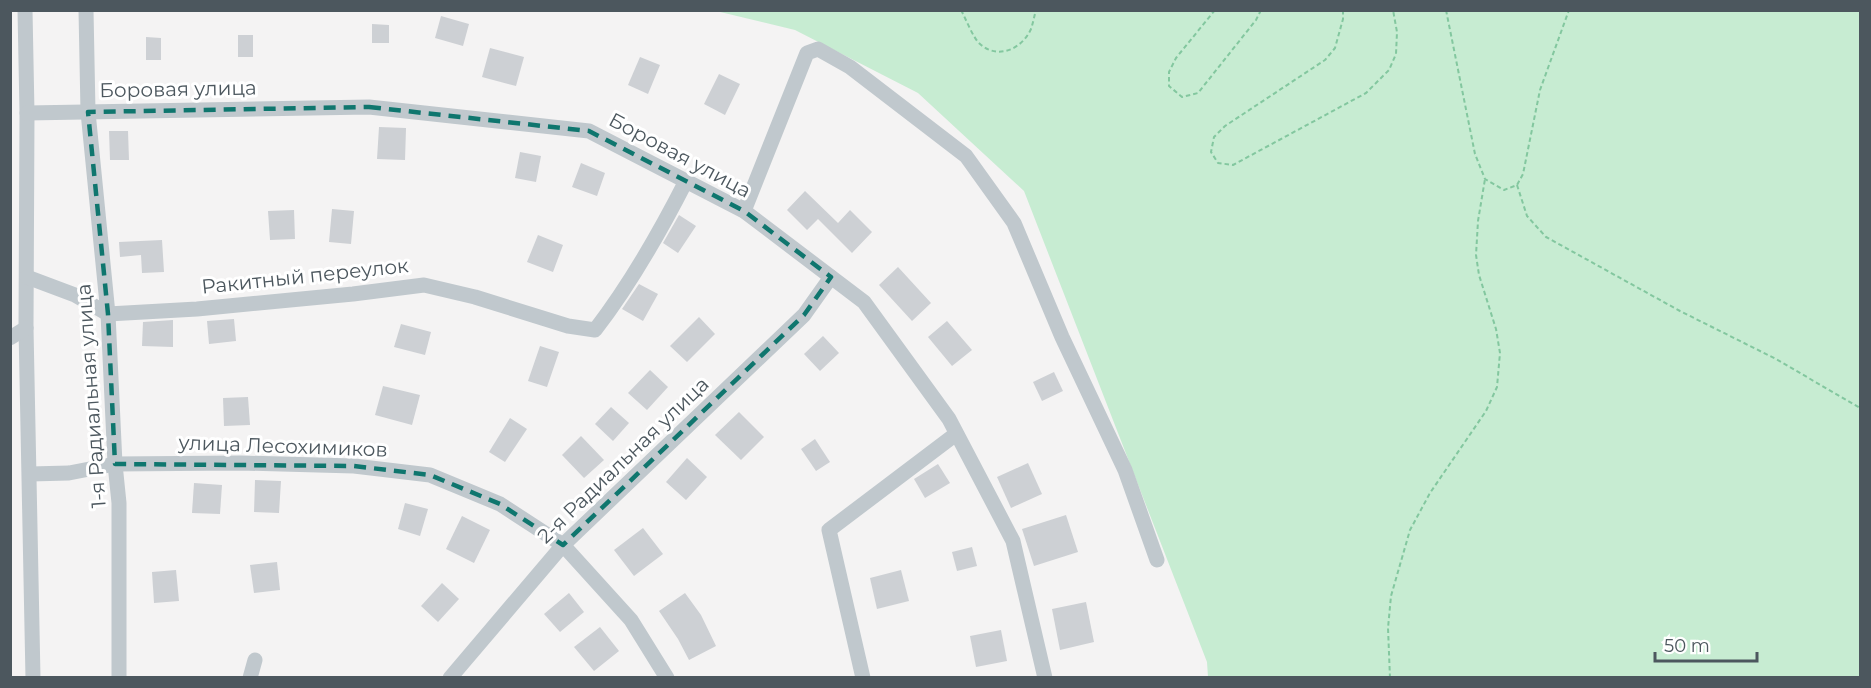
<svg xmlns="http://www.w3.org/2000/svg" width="1871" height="688" font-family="Montserrat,sans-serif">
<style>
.green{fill:#c7ecd2}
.building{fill:#cdd0d4}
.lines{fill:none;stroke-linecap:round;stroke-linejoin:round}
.path{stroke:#83c79f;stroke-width:2;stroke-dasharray:4.5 3;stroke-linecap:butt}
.minor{stroke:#c0c8cd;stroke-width:15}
.marked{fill:none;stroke:#0f766e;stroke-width:4.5;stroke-dasharray:12 8;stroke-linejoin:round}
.labels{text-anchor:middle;stroke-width:6;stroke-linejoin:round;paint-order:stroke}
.street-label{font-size:20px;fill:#4c575e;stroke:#fff}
</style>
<rect width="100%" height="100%" fill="#f4f3f3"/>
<path class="green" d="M 716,11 L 1860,11 L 1860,677 L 1208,677 L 1207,662 L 1024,191 L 918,93 L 795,30 Z"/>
<g class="building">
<path d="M 441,16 L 469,24 L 463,46 L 435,38 Z"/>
<path d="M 372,24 L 389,25 L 389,43 L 372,43 Z"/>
<rect x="238" y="35" width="15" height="22"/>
<path d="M 146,37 L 161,38 L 161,60 L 146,60 Z"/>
<path d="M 490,48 L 524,57 L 516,86 L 482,77 Z"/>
<path d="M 640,57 L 660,65 L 648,94 L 628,85 Z"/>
<path d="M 719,74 L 740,84 L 725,115 L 704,104 Z"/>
<path d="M 379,127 L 406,128 L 405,160 L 377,159 Z"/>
<path d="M 109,131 L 128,131 L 129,160 L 110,160 Z"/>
<path d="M 520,152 L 541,156 L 536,182 L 515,178 Z"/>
<path d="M 581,163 L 605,173 L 597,196 L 572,187 Z"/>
<path d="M 805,191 L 838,223 L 850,210 L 872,232 L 852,253 L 818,219 L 807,230 L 787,210 Z"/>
<path d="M 332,209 L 354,211 L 351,244 L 329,242 Z"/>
<path d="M 294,210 L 295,239 L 270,240 L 268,211 Z"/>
<path d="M 679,215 L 696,226 L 678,253 L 663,243 Z"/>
<path d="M 538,235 L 563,245 L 553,272 L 527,262 Z"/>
<path d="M 162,240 L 164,272 L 142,273 L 141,255 L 120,257 L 119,242 Z"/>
<path d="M 898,267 L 931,303 L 912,321 L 879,285 Z"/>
<path d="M 639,284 L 658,294 L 643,321 L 622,309 Z"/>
<path d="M 699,317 L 715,334 L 687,362 L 670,346 Z"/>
<path d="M 234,319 L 236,341 L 209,344 L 207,321 Z"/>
<path d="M 173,320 L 173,347 L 142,346 L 143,322 Z"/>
<path d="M 947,321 L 972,350 L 952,366 L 928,337 Z"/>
<path d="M 401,324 L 431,332 L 425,355 L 394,347 Z"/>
<path d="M 823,336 L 839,353 L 820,371 L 804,354 Z"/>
<path d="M 540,346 L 559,352 L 547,387 L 528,381 Z"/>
<path d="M 650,370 L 668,387 L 647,410 L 628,393 Z"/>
<path d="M 1054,372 L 1063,391 L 1042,401 L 1033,382 Z"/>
<path d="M 383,386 L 420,395 L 412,425 L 375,415 Z"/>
<path d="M 248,397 L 250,425 L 224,426 L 223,398 Z"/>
<path d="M 611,407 L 629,423 L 613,441 L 595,424 Z"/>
<path d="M 739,412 L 764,437 L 741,460 L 715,435 Z"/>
<path d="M 510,418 L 527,429 L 505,462 L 489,452 Z"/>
<path d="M 581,436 L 604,460 L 584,478 L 562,455 Z"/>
<path d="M 815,439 L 830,462 L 816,471 L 801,449 Z"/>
<path d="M 687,458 L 707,477 L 686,500 L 666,482 Z"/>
<path d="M 1028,463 L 1042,494 L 1011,508 L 997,477 Z"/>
<path d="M 938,464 L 950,483 L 925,498 L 914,479 Z"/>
<path d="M 255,480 L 281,481 L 279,513 L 254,512 Z"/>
<path d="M 194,483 L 222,485 L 220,514 L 192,513 Z"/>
<path d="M 405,503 L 428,509 L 420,536 L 398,529 Z"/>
<path d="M 1066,515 L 1078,552 L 1034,566 L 1022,529 Z"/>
<path d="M 462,516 L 490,530 L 474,563 L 446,549 Z"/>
<path d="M 643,528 L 663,554 L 634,576 L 614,550 Z"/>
<path d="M 972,547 L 977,566 L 957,571 L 952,552 Z"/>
<path d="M 277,562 L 280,590 L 254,593 L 250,565 Z"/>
<path d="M 176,570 L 179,601 L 154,603 L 152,572 Z"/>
<path d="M 901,570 L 909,601 L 877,609 L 870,578 Z"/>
<path d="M 442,583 L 459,599 L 438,622 L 421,606 Z"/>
<path d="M 569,593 L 584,612 L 560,632 L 544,614 Z"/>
<path d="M 685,593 L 701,615 L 716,646 L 689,660 L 678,639 L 659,611 Z"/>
<path d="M 1086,602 L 1094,642 L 1060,650 L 1052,609 Z"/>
<path d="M 600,627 L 619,651 L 594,671 L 574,647 Z"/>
<path d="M 1001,630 L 1007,661 L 976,667 L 970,636 Z"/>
</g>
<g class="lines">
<g class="path">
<path d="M 961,10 C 966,19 973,38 980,44 C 998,60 1022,49 1031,29 C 1033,23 1034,17 1036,10"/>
<path d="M 1215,10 L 1176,58 L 1169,72 L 1169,86 L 1182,97 L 1198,93 L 1256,20 L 1261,10"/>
<path d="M 1343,10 L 1343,19 L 1335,48 L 1325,60 L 1225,126 L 1214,137 L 1211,152 L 1218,163 L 1233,165 L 1366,93 L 1389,70 L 1396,54 L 1397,32 L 1393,10"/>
<path d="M 1446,10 L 1475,154 L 1485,179 L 1504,190 L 1517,185 L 1523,174 L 1540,90 L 1569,10"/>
<path d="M 1517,185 L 1527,216 L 1546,237 L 1680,311 L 1776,359 L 1860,408"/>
<path d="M 1390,678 L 1388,628 L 1391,596 L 1410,530 L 1430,493 L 1486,411 L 1497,387 L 1500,353 L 1496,329 L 1479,275 L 1476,255 L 1478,221 L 1485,179"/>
</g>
<g class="minor">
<path d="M 25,10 L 27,113 L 26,328 L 33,678"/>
<path d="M 86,10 L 88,112 L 108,314 L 115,464 L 119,503 L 119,678"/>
<path d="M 27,113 L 369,107 L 589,131 L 744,211 L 864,302 L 949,419 L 1013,541 L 1045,678"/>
<path d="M 744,211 L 807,53 L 818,49 L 850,67 L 966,156 L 1014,223 L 1062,337 L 1125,470 L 1157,560"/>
<path d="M 27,277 L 75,295 L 108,314 L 197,309 L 353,294 L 424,285 L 475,297 L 568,326 L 595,330 C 629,286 661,230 686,181"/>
<path d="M 10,338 L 26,328"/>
<path d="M 30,474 L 69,473 L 115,464 L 241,463 L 354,466 L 430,475 L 500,504 L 563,545 L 631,620 L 667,678"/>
<path d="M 250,678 L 255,660"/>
<path d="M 450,678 L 563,545 L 804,315 L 831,277"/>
<path d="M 863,678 L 829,530 L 956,434"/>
</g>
</g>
<path class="marked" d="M 369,107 L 589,131 L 744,211 L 831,277 L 804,315 L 563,545 L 500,504 L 430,475 L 354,466 L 115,464 L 108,314 L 88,112 Z"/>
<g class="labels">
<g class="street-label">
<text transform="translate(178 89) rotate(-1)" y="7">Боровая улица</text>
<text transform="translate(680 155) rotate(28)" y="7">Боровая улица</text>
<text transform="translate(305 276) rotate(-6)" y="7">Ракитный переулок</text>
<text transform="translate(91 396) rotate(-94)" y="7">1-я Радиальная улица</text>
<text transform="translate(283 446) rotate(2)" y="7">улица Лесохимиков</text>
<text transform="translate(623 460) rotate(-44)" y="7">2-я Радиальная улица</text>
</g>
</g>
<rect width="1871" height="688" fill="none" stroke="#4c575e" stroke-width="24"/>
<path d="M1655 652v9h102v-9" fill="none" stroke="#4c575e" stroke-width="3"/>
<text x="1664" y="652" font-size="18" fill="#4c575e" stroke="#ffffff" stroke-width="4.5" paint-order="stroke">50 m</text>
</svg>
